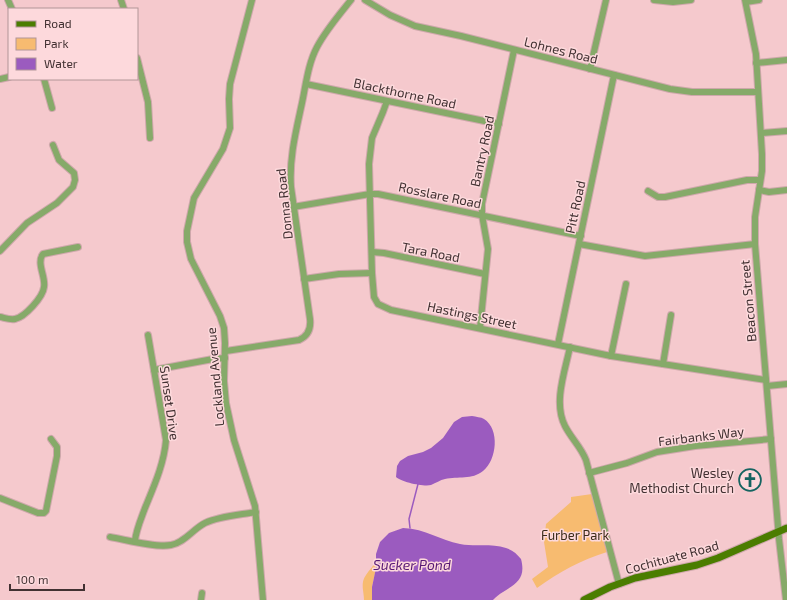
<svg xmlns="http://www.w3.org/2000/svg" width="787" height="600" font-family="'Exo 2',sans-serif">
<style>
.green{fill:#f7bb70}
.water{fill:#9b5bbf}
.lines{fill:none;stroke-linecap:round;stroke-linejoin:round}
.stream{stroke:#9b5bbf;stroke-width:1.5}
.minor-casing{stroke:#cea8ab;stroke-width:8}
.major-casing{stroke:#cea8ab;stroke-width:9}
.minor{stroke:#86aa69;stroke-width:6}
.major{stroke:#4b7d00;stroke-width:7}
.labels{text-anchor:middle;stroke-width:3;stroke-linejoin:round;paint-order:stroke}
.street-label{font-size:13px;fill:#423132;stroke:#fdd9dc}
.poi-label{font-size:13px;fill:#423132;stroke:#fdd9dc;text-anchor:end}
.park-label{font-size:13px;fill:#3b2c19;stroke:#fdd9dc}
.water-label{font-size:14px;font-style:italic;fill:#571975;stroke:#fdd9dc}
</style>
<rect width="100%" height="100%" fill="#f5c9cd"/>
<g class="green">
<path d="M 592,494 L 607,552 C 581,560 559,572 537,588 L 532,579 L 548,567 L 544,542 L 546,524 L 571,502 L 571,497 Z"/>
<path d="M 375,562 L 376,568 L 372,587 L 372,600 L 364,600 C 364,591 360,583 366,575 C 369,570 373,567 375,562 Z"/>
</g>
<g class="water">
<path d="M 472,416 C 476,417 481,417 484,419 C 500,429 497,460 483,471 C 472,480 458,476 445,479 C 440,480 436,483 431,485 C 424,487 401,482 396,477 L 397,466 L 400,461 L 408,456 L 423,452 L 431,448 L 443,438 L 454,422 L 462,417 Z"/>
<path d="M 403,528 C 426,529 440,540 460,544 C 475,547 491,543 506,548 C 513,550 517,554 521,559 C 526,578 517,583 503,592 C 499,594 496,597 493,600 L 372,600 L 372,587 L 376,568 L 376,554 L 380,542 L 389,533 Z"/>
</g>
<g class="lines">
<path class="stream" d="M 410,528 L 409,519 L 418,484"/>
<g class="minor-casing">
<g id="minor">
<path d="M 8,0 L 12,9"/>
<path d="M 121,0 L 124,9"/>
<path d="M 252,0 L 230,84 L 229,99 L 230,128 L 223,149 L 194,198 L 187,231 L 187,242 L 191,259 L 220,316 L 224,328 L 225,343 L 224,381 L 226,403 L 234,440 L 255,506 L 263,600"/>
<path d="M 365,0 L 390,15 L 415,26 L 461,36 L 670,89 L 692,92 L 758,92"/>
<path d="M 654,0 L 673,2 L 691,0"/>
<path d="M 745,0 L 756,54 L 762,154 L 762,171 L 755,217 L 755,244 L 779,539 L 786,600"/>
<path d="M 746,2 L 759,0"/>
<path d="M 137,58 L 148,102 L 150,138"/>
<path d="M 756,63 L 787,60"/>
<path d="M 590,69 L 606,0"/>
<path d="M 0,79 L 9,77"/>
<path d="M 44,79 L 52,108"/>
<path d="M 306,84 L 499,124"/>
<path d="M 387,101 L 383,112 L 372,138 L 369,164 L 372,273 L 374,297 L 378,304 L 391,310 L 611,356 L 766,380"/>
<path d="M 761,133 L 787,131"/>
<path d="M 759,190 L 769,192 L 787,190"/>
<path d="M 648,191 L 658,197 L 665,197 L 747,180 L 760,180"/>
<path d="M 293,207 L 370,194 L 378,194 L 581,236"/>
<path d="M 579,244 L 645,256 L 755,244"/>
<path d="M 0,251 L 27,223 L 57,203 L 73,187 L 75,180 L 74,173 L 59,160 L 53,145"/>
<path d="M 372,252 L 384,253 L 485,274"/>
<path d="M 304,279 L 339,274 L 372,273"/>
<path d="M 0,317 C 5,318 10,320 15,319 C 25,317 43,297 44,287 C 46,277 36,263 43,254 L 78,247"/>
<path d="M 480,328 L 488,249 L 482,215 L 482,204 L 514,50"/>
<path d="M 558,344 L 614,75"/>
<path d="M 570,347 C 565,371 553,403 565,426 C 571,438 581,447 586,460 L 619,584"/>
<path d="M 226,351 L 299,340 C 308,336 311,328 310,319 L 291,187 C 289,158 296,131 302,103 C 306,84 308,64 317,47 C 326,30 339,15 351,0"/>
<path d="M 611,356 L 626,284"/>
<path d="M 663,364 L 671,315"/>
<path d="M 154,370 L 213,359 L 225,358"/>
<path d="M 767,386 L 787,384"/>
<path d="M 589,473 L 627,463 L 657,452 L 695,446 L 771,439"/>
<path d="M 0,498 L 38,513 L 44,513 L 46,511 L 57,456 L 57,447 L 51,439"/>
<path d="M 110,537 C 127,540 156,548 171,545 C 184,543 193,529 205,523 C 220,516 239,515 256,512"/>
<path d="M 135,541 C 136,530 141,519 145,508 C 154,486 164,464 166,440 L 148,335"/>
<path d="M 201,600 L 202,593"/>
</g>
</g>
<g class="major-casing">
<path id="major" d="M 584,600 L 610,587 L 635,578 L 697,565 L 718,558 L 787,528"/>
</g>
<use href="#minor" class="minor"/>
<use href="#major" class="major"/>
</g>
<defs>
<g id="church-ring" transform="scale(1.15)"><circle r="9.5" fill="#fdd9dc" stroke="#156461" stroke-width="1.5"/><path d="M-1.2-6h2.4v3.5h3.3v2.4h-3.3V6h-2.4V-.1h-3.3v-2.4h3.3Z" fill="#156461"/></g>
</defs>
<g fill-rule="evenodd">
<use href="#church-ring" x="750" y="480"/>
</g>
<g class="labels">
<g class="street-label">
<text transform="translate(561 50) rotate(14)" y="5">Lohnes Road</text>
<text transform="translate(405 93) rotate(12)" y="5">Blackthorne Road</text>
<text transform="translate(482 151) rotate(-78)" y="5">Bantry Road</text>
<text transform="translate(440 195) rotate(12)" y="5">Rosslare Road</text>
<text transform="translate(284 204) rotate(-96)" y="5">Donna Road</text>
<text transform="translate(575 207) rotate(-78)" y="5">Pitt Road</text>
<text transform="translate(431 252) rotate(11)" y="5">Tara Road</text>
<text transform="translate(748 301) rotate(-95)" y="5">Beacon Street</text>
<text transform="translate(472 315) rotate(12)" y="5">Hastings Street</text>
<text transform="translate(215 377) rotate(-95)" y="5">Lockland Avenue</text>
<text transform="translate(170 403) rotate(82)" y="5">Sunset Drive</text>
<text transform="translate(701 436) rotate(-7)" y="5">Fairbanks Way</text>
<text transform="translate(672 557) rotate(-15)" y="5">Cochituate Road</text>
</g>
<g class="poi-label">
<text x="734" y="478">Wesley<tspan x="734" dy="15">Methodist Church</tspan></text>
</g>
<g class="park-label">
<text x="575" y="540">Furber Park</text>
</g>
<g class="water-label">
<text x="412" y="570">Sucker Pond</text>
</g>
</g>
<rect x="8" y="8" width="130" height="72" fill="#fdd9dc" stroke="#b29698"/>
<rect x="16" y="21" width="20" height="6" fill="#4b7d00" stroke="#b29698"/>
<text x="44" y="28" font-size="12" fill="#423132">Road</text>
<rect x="16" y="38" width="20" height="12" fill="#f7bb70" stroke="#b29698"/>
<text x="44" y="48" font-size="12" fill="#423132">Park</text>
<rect x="16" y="58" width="20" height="12" fill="#9b5bbf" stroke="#b29698"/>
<text x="44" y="68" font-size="12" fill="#423132">Water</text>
<path d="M10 584v6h74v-6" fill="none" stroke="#423132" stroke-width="2"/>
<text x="16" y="584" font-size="12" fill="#423132" stroke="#fdd9dc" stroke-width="3" paint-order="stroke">100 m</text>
</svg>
